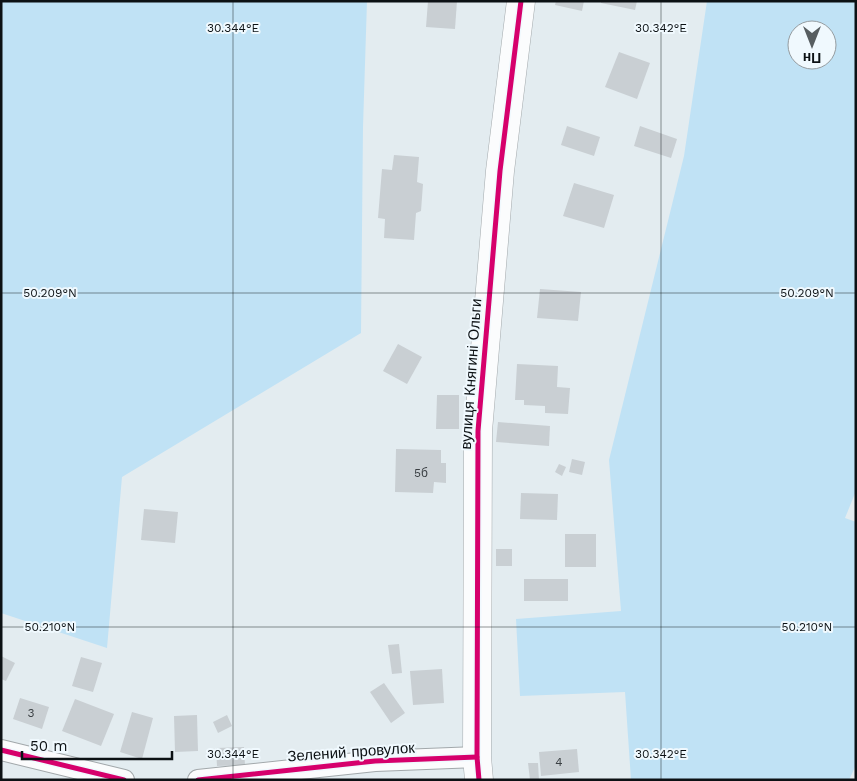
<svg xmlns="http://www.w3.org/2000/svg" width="857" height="781" font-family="'Work Sans',sans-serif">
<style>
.green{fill:#c0e2f5;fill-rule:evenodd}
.building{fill:#c9cfd3}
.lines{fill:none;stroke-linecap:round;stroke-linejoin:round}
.street-casing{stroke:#a2a8ab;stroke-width:22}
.secondary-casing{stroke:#a2a8ab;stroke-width:29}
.street{stroke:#fbfcfd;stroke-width:20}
.secondary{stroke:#fbfcfd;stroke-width:28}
.cycleway-casing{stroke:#f0f9fe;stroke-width:8}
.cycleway{stroke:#d6006c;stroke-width:5}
.ticks{fill:none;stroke:#0c1114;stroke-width:1;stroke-opacity:0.45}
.labels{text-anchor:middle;stroke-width:4;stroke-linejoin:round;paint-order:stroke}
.number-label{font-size:12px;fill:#3b4044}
.street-label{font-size:15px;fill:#0c1114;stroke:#f0f9fe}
.ticks-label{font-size:12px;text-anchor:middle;fill:#0c1114;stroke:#f0f9fe;stroke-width:4;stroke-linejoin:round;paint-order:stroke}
</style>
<rect width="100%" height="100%" fill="#e3ecf0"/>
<g class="green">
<path d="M 1,1 L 367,1 L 363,127 L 361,333 L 122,477 L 107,648 L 1,613 Z"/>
<path d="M 707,1 L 856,1 L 856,491 L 845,518 L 856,522 L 856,765 L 849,780 L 631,780 L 625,692 L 520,696 L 516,619 L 621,611 L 609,460 L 684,156 ZM 797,30 L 827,30 L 827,60 L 797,60 Z"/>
</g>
<g class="building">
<path d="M 428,1 L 457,1 L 455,29 L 426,27 Z"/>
<path d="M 556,1 L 584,1 L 582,11 L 555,5 Z"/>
<path d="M 601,1 L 637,1 L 635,10 L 601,3 Z"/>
<path d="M 619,52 L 650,63 L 637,99 L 605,87 Z"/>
<path d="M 567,126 L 600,137 L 594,156 L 561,145 Z"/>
<path d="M 640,126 L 677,139 L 671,158 L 634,146 Z"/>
<path d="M 394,155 L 419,157 L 417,182 L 423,184 L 421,211 L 416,213 L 414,240 L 384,238 L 385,219 L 378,218 L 382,169 L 392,170 Z"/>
<path d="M 574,183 L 614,195 L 604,228 L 563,216 Z"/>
<path d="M 540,289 L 581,292 L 578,321 L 537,318 Z"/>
<path d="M 398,344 L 422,357 L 407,384 L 383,371 Z"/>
<path d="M 517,364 L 558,366 L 557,387 L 570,388 L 568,414 L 545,413 L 545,406 L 524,405 L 524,400 L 515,400 Z"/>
<path d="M 437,395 L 459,395 L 459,429 L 436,429 Z"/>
<path d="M 498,422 L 550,426 L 549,446 L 496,442 Z"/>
<path d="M 396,449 L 441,450 L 441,463 L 446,463 L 446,483 L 434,482 L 433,493 L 395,492 Z"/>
<path d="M 572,459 L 585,462 L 582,475 L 569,472 Z"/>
<path d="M 559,464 L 566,467 L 562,476 L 555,472 Z"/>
<path d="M 521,493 L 558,494 L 557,520 L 520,519 Z"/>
<path d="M 144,509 L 178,512 L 175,543 L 141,540 Z"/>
<rect x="565" y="534" width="31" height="33"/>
<rect x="496" y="549" width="16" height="17"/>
<rect x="524" y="579" width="44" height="22"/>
<path d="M 399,644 L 402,673 L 392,674 L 388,645 Z"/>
<path d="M 1,656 L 15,663 L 6,681 L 1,679 Z"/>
<path d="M 81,657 L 102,663 L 93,692 L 72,686 Z"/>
<path d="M 442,669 L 444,703 L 413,705 L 410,671 Z"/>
<path d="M 384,683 L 405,713 L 391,723 L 370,692 Z"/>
<path d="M 20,698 L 49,707 L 42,729 L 13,719 Z"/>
<path d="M 75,699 L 114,714 L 101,746 L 62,731 Z"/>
<path d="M 132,712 L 153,718 L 142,759 L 120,752 Z"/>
<path d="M 197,715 L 198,751 L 175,752 L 174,716 Z"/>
<path d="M 227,715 L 232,726 L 218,733 L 213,722 Z"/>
<path d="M 244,747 L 245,765 L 217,766 L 216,748 Z"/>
<path d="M 577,749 L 579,772 L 541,776 L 539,752 Z"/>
<path d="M 528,763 L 538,763 L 539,780 L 530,780 Z"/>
</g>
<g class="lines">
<g class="street-casing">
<g id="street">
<path d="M 1,750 L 124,780"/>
<path d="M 198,780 L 375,761 L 477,757"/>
</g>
</g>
<g class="secondary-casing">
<path id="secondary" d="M 479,780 L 477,757 L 478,431 L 500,171 L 521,1"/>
</g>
<use href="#street" class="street"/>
<use href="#secondary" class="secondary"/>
<g class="cycleway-casing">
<g id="cycleway">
<path d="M 1,750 L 124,780"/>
<path d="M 198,780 L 375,761 L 477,757"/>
<path d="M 479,780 L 477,757 L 478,431 L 500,171 L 521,1"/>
</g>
</g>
<use href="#cycleway" class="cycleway"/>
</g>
<path class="ticks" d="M 233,1 L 233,780M 661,1 L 661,780M 1,293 L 856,293M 1,627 L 856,627"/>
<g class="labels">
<g class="number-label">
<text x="421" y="477">5б</text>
<text x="31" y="717">3</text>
<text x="559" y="766">4</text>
</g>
<g class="street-label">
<text transform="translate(471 374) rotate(-86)" y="5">вулиця Княгині Ольги</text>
<text transform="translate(351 752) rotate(-4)" y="5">Зелений провулок</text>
</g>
</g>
<g class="ticks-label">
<text x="233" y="32">30.344°E</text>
<text x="661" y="32">30.342°E</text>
<text x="807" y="297">50.209°N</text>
<text x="50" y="297">50.209°N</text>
<text x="807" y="631">50.210°N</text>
<text x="50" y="631">50.210°N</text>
<text x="233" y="758">30.344°E</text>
<text x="661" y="758">30.342°E</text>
</g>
<rect width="857" height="781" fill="none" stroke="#0c1114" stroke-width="5"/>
<g transform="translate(812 45) rotate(180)"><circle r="24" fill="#f0f9fe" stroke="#959ca0"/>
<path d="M0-4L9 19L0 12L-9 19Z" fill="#575e61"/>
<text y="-8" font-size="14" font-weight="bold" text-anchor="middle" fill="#0c1114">Пн</text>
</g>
<path d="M22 751v8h150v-8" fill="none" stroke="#0c1114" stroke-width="2.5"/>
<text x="30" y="751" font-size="15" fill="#0c1114" stroke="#f0f9fe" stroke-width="4" paint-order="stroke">50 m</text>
</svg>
